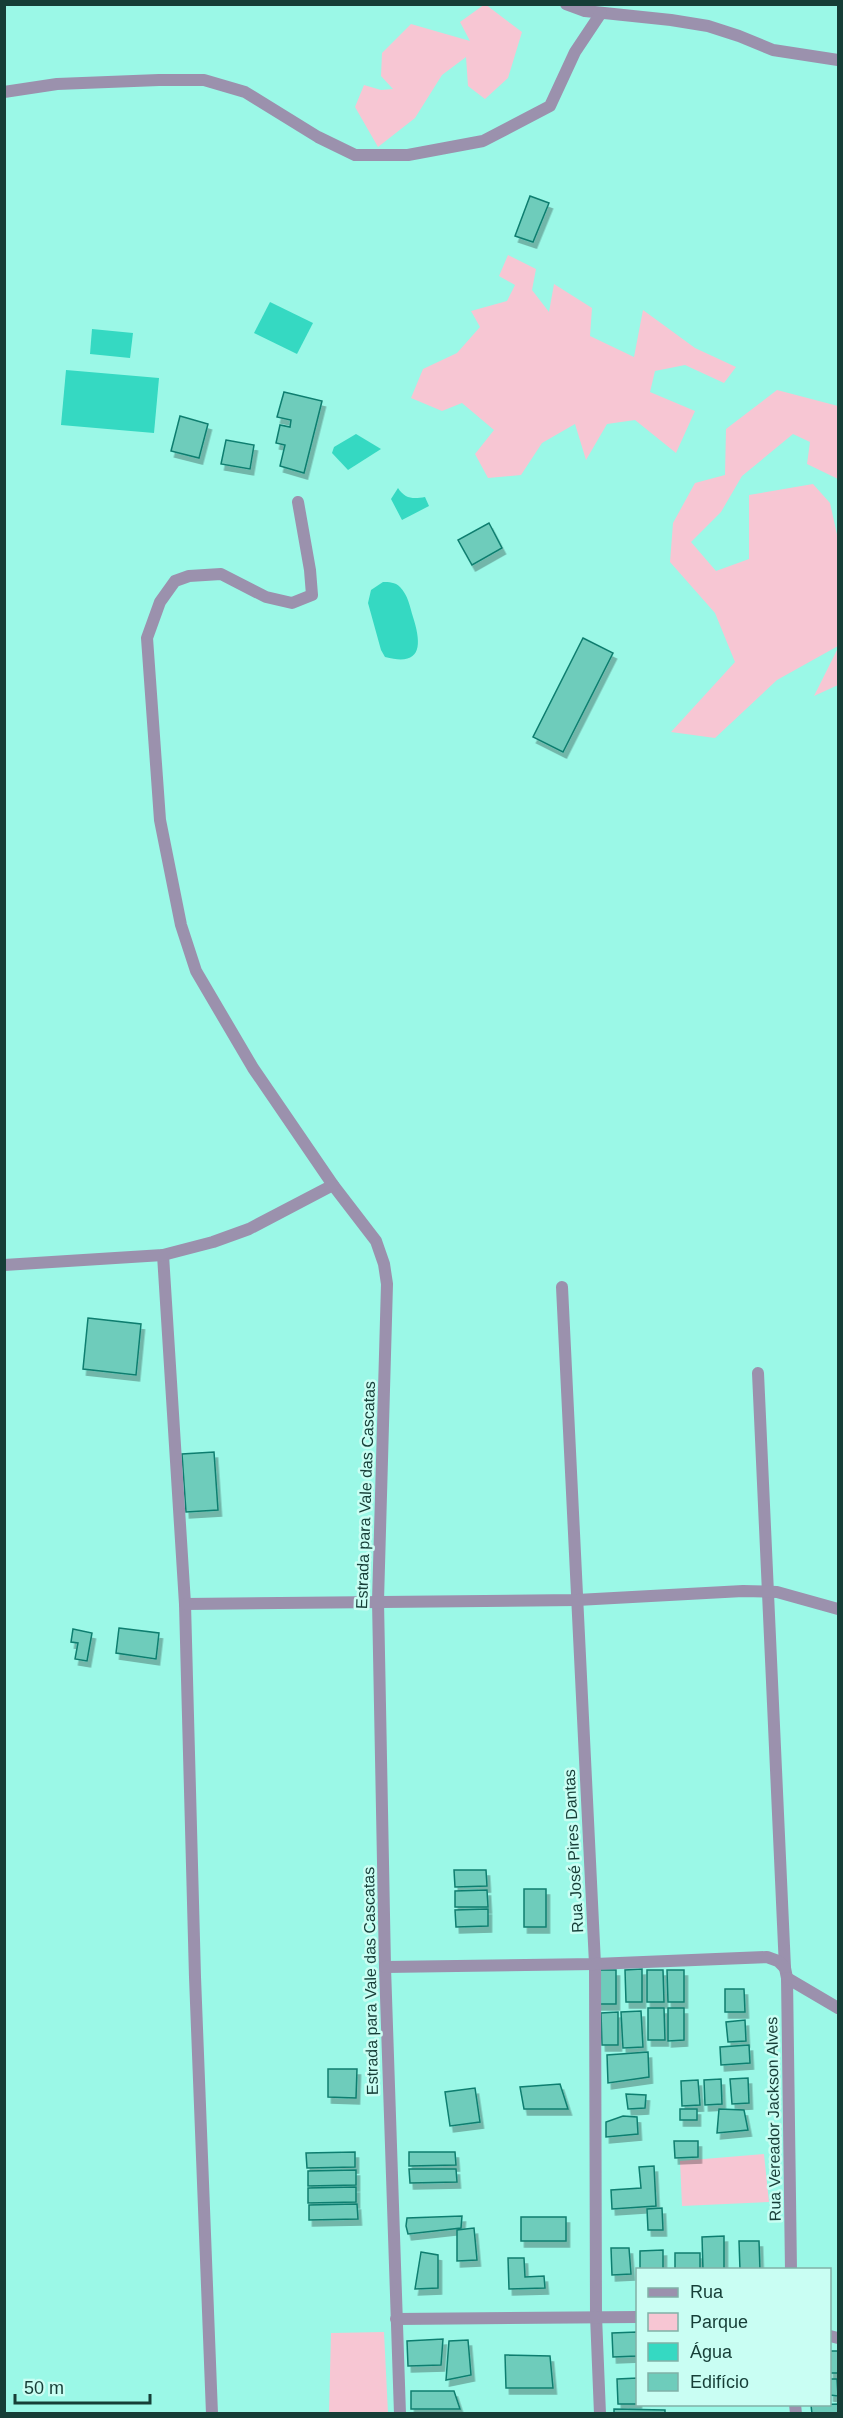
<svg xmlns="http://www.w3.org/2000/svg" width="843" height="2418" font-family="Helvetica,sans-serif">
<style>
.green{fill:#f7c6d3}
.water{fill:#35d9c2}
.building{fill:#6eccbb;stroke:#0f7e6f;stroke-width:1.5;filter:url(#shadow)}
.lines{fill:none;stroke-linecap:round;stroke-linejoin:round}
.minor{stroke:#9b91ad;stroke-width:12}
.labels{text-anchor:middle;stroke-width:5;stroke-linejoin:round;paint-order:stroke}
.street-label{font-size:16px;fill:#163e37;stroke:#c9fef3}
</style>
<defs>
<filter id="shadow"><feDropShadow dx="3.5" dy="6" stdDeviation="0" flood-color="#0004"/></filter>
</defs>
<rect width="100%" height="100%" fill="#9bf8e7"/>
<g class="green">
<path d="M 485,4 L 522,32 L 508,78 L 485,99 L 468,86 L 466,57 L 442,75 L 415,118 L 378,147 L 355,107 L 364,85 L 381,90 L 393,89 L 381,76 L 382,53 L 411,24 L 470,41 L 460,22 Z"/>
<path d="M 508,255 L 536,269 L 532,290 L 549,312 L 554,284 L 592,308 L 590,336 L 634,357 L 643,310 L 695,348 L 736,367 L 724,383 L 685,365 L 655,371 L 650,392 L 695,411 L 676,453 L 635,420 L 607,424 L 586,460 L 575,424 L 542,443 L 521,475 L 488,478 L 475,454 L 494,430 L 462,403 L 442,411 L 411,398 L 423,369 L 457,353 L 480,327 L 471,311 L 507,301 L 515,285 L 499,276 Z"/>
<path d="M 777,390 L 838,406 L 838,479 L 807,464 L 810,442 L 793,434 L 742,476 L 721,512 L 691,542 L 716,571 L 749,559 L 749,495 L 813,484 L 830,503 L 838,539 L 838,646 L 777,680 L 715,738 L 671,732 L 735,662 L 715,613 L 670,562 L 673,523 L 695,483 L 725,475 L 726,429 Z"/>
<path d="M 838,648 L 838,685 L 814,696 Z"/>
<path d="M 764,2154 L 769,2202 L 682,2206 L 680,2161 Z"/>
<path d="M 384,2332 L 388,2413 L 329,2413 L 331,2333 Z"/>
</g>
<g class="water">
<path d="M 270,302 L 313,323 L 297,354 L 254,333 Z"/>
<path d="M 92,329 L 133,333 L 130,358 L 90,354 Z"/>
<path d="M 66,370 L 159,378 L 154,433 L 61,425 Z"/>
<path d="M 356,434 L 381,449 L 348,470 L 332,453 L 334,447 Z"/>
<path d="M 398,488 C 405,499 413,499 425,497 L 429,506 L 402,520 L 391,499 Z"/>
<path d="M 383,582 C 389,582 395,582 400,587 C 408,595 410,607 413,617 C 422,645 422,667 385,657 L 381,650 L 368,603 L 371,590 Z"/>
</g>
<g class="building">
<path d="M 530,196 L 549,203 L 533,242 L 515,236 Z"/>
<path d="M 284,392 L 322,401 L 304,473 L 280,466 L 285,445 L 276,443 L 280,425 L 290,427 L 291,420 L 277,417 Z"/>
<path d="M 180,416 L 208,424 L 199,458 L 171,451 Z"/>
<path d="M 226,440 L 254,445 L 250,469 L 221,464 Z"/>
<path d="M 489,523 L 502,548 L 472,565 L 458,540 Z"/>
<path d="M 583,638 L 613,653 L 563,752 L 533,737 Z"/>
<path d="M 88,1318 L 141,1324 L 136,1375 L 83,1369 Z"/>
<path d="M 214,1452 L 218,1510 L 186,1512 L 182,1454 Z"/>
<path d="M 119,1628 L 159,1633 L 156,1659 L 116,1653 Z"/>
<path d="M 73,1629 L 92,1633 L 87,1661 L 75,1659 L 78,1643 L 71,1642 Z"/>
<path d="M 454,1870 L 486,1870 L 487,1886 L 455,1887 Z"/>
<rect x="524" y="1889" width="22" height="38"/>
<path d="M 487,1890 L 488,1907 L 455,1907 L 455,1891 Z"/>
<path d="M 488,1909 L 488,1926 L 456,1927 L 455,1910 Z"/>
<path d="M 642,1969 L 642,2002 L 626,2002 L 625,1970 Z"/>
<rect x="597" y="1970" width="19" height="34"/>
<path d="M 647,1970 L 663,1970 L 664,2002 L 647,2002 Z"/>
<path d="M 667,1970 L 684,1970 L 684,2002 L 668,2002 Z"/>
<path d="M 725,1989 L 744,1989 L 745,2012 L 725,2012 Z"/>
<path d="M 648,2008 L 664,2008 L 665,2040 L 648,2040 Z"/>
<path d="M 668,2008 L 684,2008 L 684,2040 L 668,2041 Z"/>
<path d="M 641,2011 L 643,2047 L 623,2048 L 621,2012 Z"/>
<path d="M 618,2012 L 618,2045 L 602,2045 L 601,2013 Z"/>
<path d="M 745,2020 L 746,2041 L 728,2042 L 726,2022 Z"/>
<path d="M 749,2045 L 750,2063 L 721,2065 L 720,2047 Z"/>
<path d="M 648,2052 L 649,2077 L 608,2083 L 607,2055 Z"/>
<path d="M 328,2069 L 357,2069 L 356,2098 L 328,2097 Z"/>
<path d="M 748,2078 L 749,2103 L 732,2104 L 730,2079 Z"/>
<path d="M 721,2079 L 722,2104 L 705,2105 L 704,2080 Z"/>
<path d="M 698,2080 L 700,2105 L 682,2106 L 681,2081 Z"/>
<path d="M 560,2084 L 568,2109 L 524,2109 L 520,2087 Z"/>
<path d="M 475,2088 L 480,2122 L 450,2126 L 445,2092 Z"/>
<path d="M 626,2094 L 646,2095 L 645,2108 L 628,2109 Z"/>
<rect x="680" y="2109" width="17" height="11"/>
<path d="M 719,2109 L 744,2110 L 748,2130 L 717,2133 Z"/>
<path d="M 623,2116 L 637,2117 L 638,2134 L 606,2137 L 606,2122 Z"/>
<path d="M 674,2141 L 698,2141 L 698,2157 L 675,2158 Z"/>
<path d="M 355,2152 L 355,2167 L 307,2168 L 306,2153 Z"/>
<path d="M 409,2152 L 455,2152 L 456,2165 L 409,2166 Z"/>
<path d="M 654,2166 L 656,2206 L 612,2209 L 611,2190 L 641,2188 L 639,2167 Z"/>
<path d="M 409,2169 L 456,2169 L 457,2182 L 410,2183 Z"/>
<path d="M 356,2170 L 356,2185 L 308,2186 L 308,2171 Z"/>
<path d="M 356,2187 L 356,2202 L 308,2203 L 308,2188 Z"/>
<path d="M 357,2204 L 358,2219 L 309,2220 L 309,2205 Z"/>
<path d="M 662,2208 L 663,2230 L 648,2230 L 647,2209 Z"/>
<path d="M 462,2216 L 461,2228 L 408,2234 L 406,2226 L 407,2218 Z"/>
<rect x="521" y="2217" width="45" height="24"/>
<path d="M 474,2228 L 477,2260 L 457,2261 L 457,2230 Z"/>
<path d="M 724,2236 L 724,2270 L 703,2270 L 702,2237 Z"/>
<path d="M 739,2241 L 759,2241 L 760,2270 L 740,2270 Z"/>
<path d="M 611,2248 L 629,2248 L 631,2274 L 612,2275 Z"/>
<path d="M 663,2250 L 663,2270 L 640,2270 L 640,2251 Z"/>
<path d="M 421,2252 L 438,2255 L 438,2288 L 415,2289 Z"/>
<rect x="675" y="2253" width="25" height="17"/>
<path d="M 508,2258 L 524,2258 L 525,2277 L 544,2276 L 545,2288 L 509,2289 Z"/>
<path d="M 637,2332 L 637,2356 L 613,2357 L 612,2333 Z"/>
<path d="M 443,2339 L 441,2365 L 408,2366 L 407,2341 Z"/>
<path d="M 468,2340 L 471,2375 L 446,2380 L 449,2341 Z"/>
<rect x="830" y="2351" width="8" height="22"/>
<path d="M 505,2355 L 550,2356 L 553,2388 L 506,2388 Z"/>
<path d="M 638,2378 L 638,2404 L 618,2404 L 617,2379 Z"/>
<path d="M 830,2379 L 837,2379 L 838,2396 L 830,2395 Z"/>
<path d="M 411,2391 L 454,2391 L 460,2409 L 411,2409 Z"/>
<path d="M 838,2404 L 838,2414 L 812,2414 L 811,2405 Z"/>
<path d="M 614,2409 L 665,2410 L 665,2414 L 614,2414 Z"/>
</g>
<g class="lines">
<g class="minor">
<path d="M 566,4 L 585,11 L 671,20 L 708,26 L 739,36 L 773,50 L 838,60"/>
<path d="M 4,92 L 57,84 L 159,80 L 204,80 L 245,92 L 318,137 L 355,155 L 408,155 L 483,141 L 550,106 L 575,52 L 601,13"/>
<path d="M 298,502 L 310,570 L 312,595 L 292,603 L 266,597 L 221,574 L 189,576 L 175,581 L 160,602 L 147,638 L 160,820 L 181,925 L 196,971 L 253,1068 L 333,1185 L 376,1241 L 384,1264 L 387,1284 L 378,1601 L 385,1967 L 400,2414"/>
<path d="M 163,1255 L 185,1604 L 195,1977 L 212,2414"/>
<path d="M 4,1265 L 163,1255 L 213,1242 L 249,1229 L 333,1185"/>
<path d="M 562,1287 L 595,1964 L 596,2316 L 600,2414"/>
<path d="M 758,1373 L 785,1968 L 787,1978 L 791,2270"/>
<path d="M 185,1604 L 577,1600 L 743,1591 L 777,1592 L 838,1609"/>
<path d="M 385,1967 L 595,1964 L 767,1957 L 778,1961 L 785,1968"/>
<path d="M 787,1978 L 838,2008"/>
<path d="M 396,2319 L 638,2317"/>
<path d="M 830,2336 L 838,2338"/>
<path d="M 795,2404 L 796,2414"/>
</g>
</g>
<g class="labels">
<g class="street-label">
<text transform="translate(365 1495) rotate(-88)" y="6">Estrada para Vale das Cascatas</text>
<text transform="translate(573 1851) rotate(-93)" y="6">Rua José Pires Dantas</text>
<text transform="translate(370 1981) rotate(-91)" y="6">Estrada para Vale das Cascatas</text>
<text transform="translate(773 2119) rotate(-91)" y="6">Rua Vereador Jackson Alves</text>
</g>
</g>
<rect width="843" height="2418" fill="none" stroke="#163e37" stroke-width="12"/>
<rect x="636" y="2268" width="195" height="138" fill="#c9fef3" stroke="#81b1a8" stroke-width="1.5"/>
<rect x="648" y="2288" width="30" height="9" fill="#9b91ad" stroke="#81b1a8" stroke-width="1.5"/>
<text x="690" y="2298" font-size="18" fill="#163e37">Rua</text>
<rect x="648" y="2313" width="30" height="18" fill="#f7c6d3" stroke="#81b1a8" stroke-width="1.5"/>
<text x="690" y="2328" font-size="18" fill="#163e37">Parque</text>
<rect x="648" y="2343" width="30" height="18" fill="#35d9c2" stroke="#81b1a8" stroke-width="1.5"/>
<text x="690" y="2358" font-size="18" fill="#163e37">Água</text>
<rect x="648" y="2373" width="30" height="18" fill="#6eccbb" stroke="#81b1a8" stroke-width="1.5"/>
<text x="690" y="2388" font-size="18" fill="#163e37">Edifício</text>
<path d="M15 2394v9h135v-9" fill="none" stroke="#163e37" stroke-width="3"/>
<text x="24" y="2394" font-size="18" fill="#163e37" stroke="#c9fef3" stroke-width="4.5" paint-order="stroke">50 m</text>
</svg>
